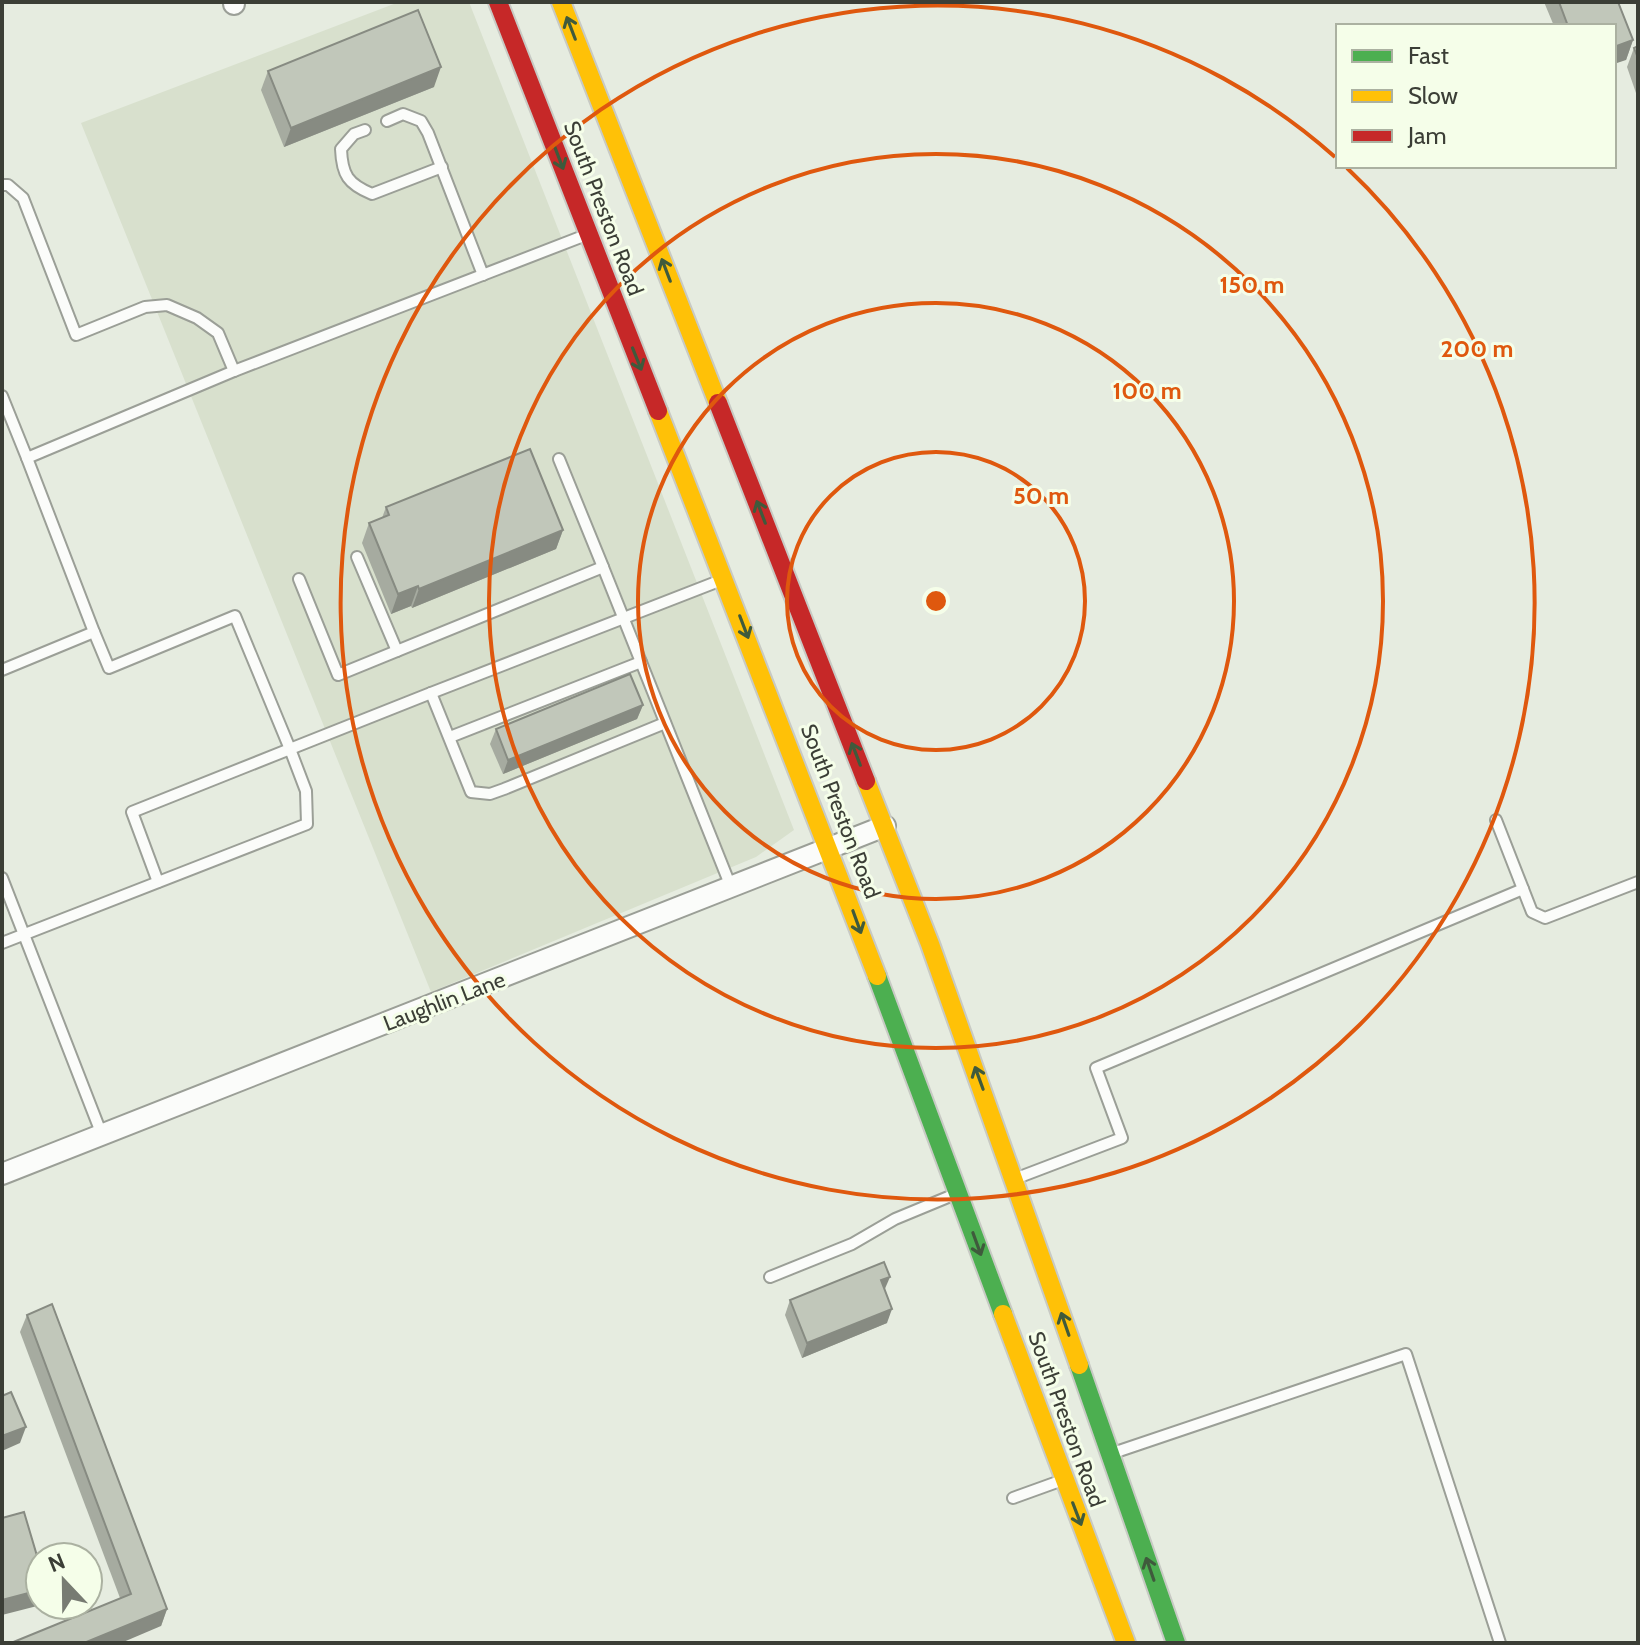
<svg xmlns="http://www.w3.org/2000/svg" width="1640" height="1645" font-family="Cabin,sans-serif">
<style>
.built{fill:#d8e0cd}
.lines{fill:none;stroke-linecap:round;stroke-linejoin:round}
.lane-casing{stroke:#9b9f97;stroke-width:14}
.street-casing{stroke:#9b9f97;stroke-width:24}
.fast-casing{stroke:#c8cac4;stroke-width:22}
.slow-casing{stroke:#c8cac4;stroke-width:22}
.jam-casing{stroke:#c8cac4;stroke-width:22}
.lane{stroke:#fbfcfa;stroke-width:10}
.street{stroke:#fbfcfa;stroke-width:20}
.fast{stroke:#4caf50;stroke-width:18}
.slow{stroke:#ffc107;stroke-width:18}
.jam{stroke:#c62828;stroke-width:18}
.wall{fill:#a6aba0}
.shaded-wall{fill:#878b82}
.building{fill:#c1c7ba;stroke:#878b82;stroke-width:2}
.oneway{stroke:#3f5a3c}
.ring{fill:none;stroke:#df580e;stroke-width:4}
.labels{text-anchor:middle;stroke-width:6;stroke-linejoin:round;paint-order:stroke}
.street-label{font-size:22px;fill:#3b3e36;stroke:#f5fee9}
.centre{fill:#df580e;stroke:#f5fee9;stroke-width:4}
.ring-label{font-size:24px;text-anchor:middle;font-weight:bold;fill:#df580e;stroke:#f5fee9;stroke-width:6;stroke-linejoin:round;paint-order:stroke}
</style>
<rect width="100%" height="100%" fill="#e6ece0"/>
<path class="built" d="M 399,2 L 469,2 L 794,830 L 756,857 L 431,992 L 81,123 Z"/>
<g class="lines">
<g class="lane-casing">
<g id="lane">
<path d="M 387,121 L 403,114 L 421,121 L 428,133 L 483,275"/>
<path d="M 365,130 L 354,134 L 341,149 C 342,175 348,184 372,194 L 442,167"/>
<path d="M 2,185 L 8,185 L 23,198 L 76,335 L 145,307 L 167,305 L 197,318 L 218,333 L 234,371"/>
<path d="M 2,396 L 27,458 L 234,371 L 586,235"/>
<path d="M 27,458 L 94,632"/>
<path d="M 357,557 L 397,651"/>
<path d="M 603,567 L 731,887"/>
<path d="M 299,579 L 338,675 L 603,567 L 559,459"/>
<path d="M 2,670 L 94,632 L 109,668 L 235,616 L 290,749 L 132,812 L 158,882"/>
<path d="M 665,723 L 504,789 L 490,794 L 471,792 L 431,693 L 719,581"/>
<path d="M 450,737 L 641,662"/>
<path d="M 1496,820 L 1532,912 L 1545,918 L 1638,882"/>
<path d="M 2,878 L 102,1135"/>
<path d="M 2,943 L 307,824 L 306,791 L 290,749 L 431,693"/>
<path d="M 1017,1178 L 1122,1138 L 1096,1068 L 1523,889"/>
<path d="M 770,1277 L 852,1244 L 895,1219 L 953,1195"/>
<path d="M 1116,1452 L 1406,1354 L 1500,1643"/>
<path d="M 1013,1498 L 1060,1481"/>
</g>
</g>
<g class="street-casing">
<g id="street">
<path d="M 234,4 L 234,2"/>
<path d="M 2,1174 L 885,826"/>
</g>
</g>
<g class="fast-casing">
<g id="fast">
<path d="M 877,976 L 1003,1314"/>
<path d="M 1079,1365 L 1176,1643"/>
</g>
</g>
<g class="slow-casing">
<g id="slow">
<path d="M 561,2 L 718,403"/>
<path d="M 658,411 L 877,976"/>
<path d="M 866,781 L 930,944 L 1079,1365"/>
<path d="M 1003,1314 L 1126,1643"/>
</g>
</g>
<g class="jam-casing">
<g id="jam">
<path d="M 498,2 L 658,411"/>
<path d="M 718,403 L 866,781"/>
</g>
</g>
<use href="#lane" class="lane"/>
<use href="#street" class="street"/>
<use href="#fast" class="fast"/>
<use href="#slow" class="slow"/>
<use href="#jam" class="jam"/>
</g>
<g class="wall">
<path d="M 1544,2 L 1618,2 L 1633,40 L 1626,60 L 1614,26 L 1554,26 Z"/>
<path d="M 1638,46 L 1638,92 L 1636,93 L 1627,67 L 1634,48 Z"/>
<path d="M 268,71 L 434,87 L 284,147 L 261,90 Z"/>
<path d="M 386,507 L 563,530 L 556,549 L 412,608 L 411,606 L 391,614 L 362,543 L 369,523 L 382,518 Z"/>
<path d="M 643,705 L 637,719 L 503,774 L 490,744 L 496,729 Z"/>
<path d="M 885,1290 L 887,1323 L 802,1358 L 785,1315 L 790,1300 Z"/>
<path d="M 27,1315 L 167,1609 L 161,1626 L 120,1598 L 20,1332 Z"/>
</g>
<g class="shaded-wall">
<path d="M 1633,40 L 1626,60 L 1614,64 L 1614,47 Z"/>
<path d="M 441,67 L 434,87 L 284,147 L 291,128 Z"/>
<path d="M 563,530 L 556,549 L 412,608 L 419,589 Z"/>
<path d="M 418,586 L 411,606 L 391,614 L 398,594 Z"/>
<path d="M 643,705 L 637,719 L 503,774 L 508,760 Z"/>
<path d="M 890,1277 L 884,1291 L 881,1280 Z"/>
<path d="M 892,1309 L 887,1323 L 802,1358 L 807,1343 Z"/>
<path d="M 26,1427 L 20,1443 L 2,1451 L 2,1436 Z"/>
<path d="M 40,1590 L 41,1605 L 2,1615 L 2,1600 Z"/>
<path d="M 167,1609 L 161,1626 L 121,1643 L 84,1643 Z"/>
</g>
<g class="building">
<path d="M 1559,2 L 1618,2 L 1633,40 L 1614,47 L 1614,26 L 1568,26 Z"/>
<path d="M 418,10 L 441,67 L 291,128 L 268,71 Z"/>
<path d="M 1638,46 L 1638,58 L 1634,48 Z"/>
<path d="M 530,449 L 563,530 L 419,589 L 418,586 L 398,594 L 369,523 L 389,515 L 386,507 Z"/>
<path d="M 630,674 L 643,705 L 508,760 L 496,729 Z"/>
<path d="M 884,1262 L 890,1277 L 881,1280 L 892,1309 L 807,1343 L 790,1300 Z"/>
<path d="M 52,1304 L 167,1609 L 84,1643 L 11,1643 L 131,1594 L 27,1315 Z"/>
<path d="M 11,1392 L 26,1427 L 2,1436 L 2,1396 Z"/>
<path d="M 24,1512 L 40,1566 L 40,1590 L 2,1600 L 2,1518 Z"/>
</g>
<defs><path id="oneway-shaft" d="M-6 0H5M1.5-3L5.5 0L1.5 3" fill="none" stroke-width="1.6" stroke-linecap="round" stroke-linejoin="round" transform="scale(2)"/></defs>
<g class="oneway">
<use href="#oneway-shaft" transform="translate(571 28) rotate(-111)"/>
<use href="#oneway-shaft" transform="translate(559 158) rotate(69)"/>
<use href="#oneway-shaft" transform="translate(666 270) rotate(-111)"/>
<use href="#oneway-shaft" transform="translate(637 359) rotate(68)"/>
<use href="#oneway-shaft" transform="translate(761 512) rotate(-111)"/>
<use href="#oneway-shaft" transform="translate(744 627) rotate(69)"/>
<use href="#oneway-shaft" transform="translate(856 754) rotate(-111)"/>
<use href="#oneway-shaft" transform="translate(857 922) rotate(70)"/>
<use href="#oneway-shaft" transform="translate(979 1078) rotate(-110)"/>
<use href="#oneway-shaft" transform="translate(977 1244) rotate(70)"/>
<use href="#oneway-shaft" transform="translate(1065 1324) rotate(-109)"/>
<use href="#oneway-shaft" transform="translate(1077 1514) rotate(69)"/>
<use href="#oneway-shaft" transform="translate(1150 1569) rotate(-109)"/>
</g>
<g class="ring">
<circle cx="936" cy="601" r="149"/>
<circle cx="936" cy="601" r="298"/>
<circle cx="936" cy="601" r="447"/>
<path d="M1347 168A597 597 0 1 1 1335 157"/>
</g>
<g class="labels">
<g class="street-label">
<text transform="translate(604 208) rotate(69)" y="8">South Preston Road</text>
<text transform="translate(841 811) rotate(69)" y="8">South Preston Road</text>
<text transform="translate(444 1001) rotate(-21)" y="8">Laughlin Lane</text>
<text transform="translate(1067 1419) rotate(70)" y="8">South Preston Road</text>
</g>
</g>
<circle cx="936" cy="601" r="12" class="centre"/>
<g class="ring-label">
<text x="1252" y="293">150 m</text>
<text x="1477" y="357">200 m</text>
<text x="1147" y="399">100 m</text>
<text x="1041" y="504">50 m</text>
</g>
<rect width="1640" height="1645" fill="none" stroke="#3b3e36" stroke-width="8"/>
<rect x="1336" y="24" width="280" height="144" fill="#f5fee9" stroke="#abb1a1" stroke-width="2"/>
<rect x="1352" y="50" width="40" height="12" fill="#4caf50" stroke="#abb1a1" stroke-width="2"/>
<text x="1408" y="64" font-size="24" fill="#3b3e36">Fast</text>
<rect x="1352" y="90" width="40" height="12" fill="#ffc107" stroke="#abb1a1" stroke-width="2"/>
<text x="1408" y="104" font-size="24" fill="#3b3e36">Slow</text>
<rect x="1352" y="130" width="40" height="12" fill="#c62828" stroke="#abb1a1" stroke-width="2"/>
<text x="1408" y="144" font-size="24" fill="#3b3e36">Jam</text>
<g transform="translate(64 1581) rotate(338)"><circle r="38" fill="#f5fee9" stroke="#abb1a1" stroke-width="2"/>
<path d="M0-6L14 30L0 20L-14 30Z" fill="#777b72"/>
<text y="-12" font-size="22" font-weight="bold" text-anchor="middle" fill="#3b3e36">N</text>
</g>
</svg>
